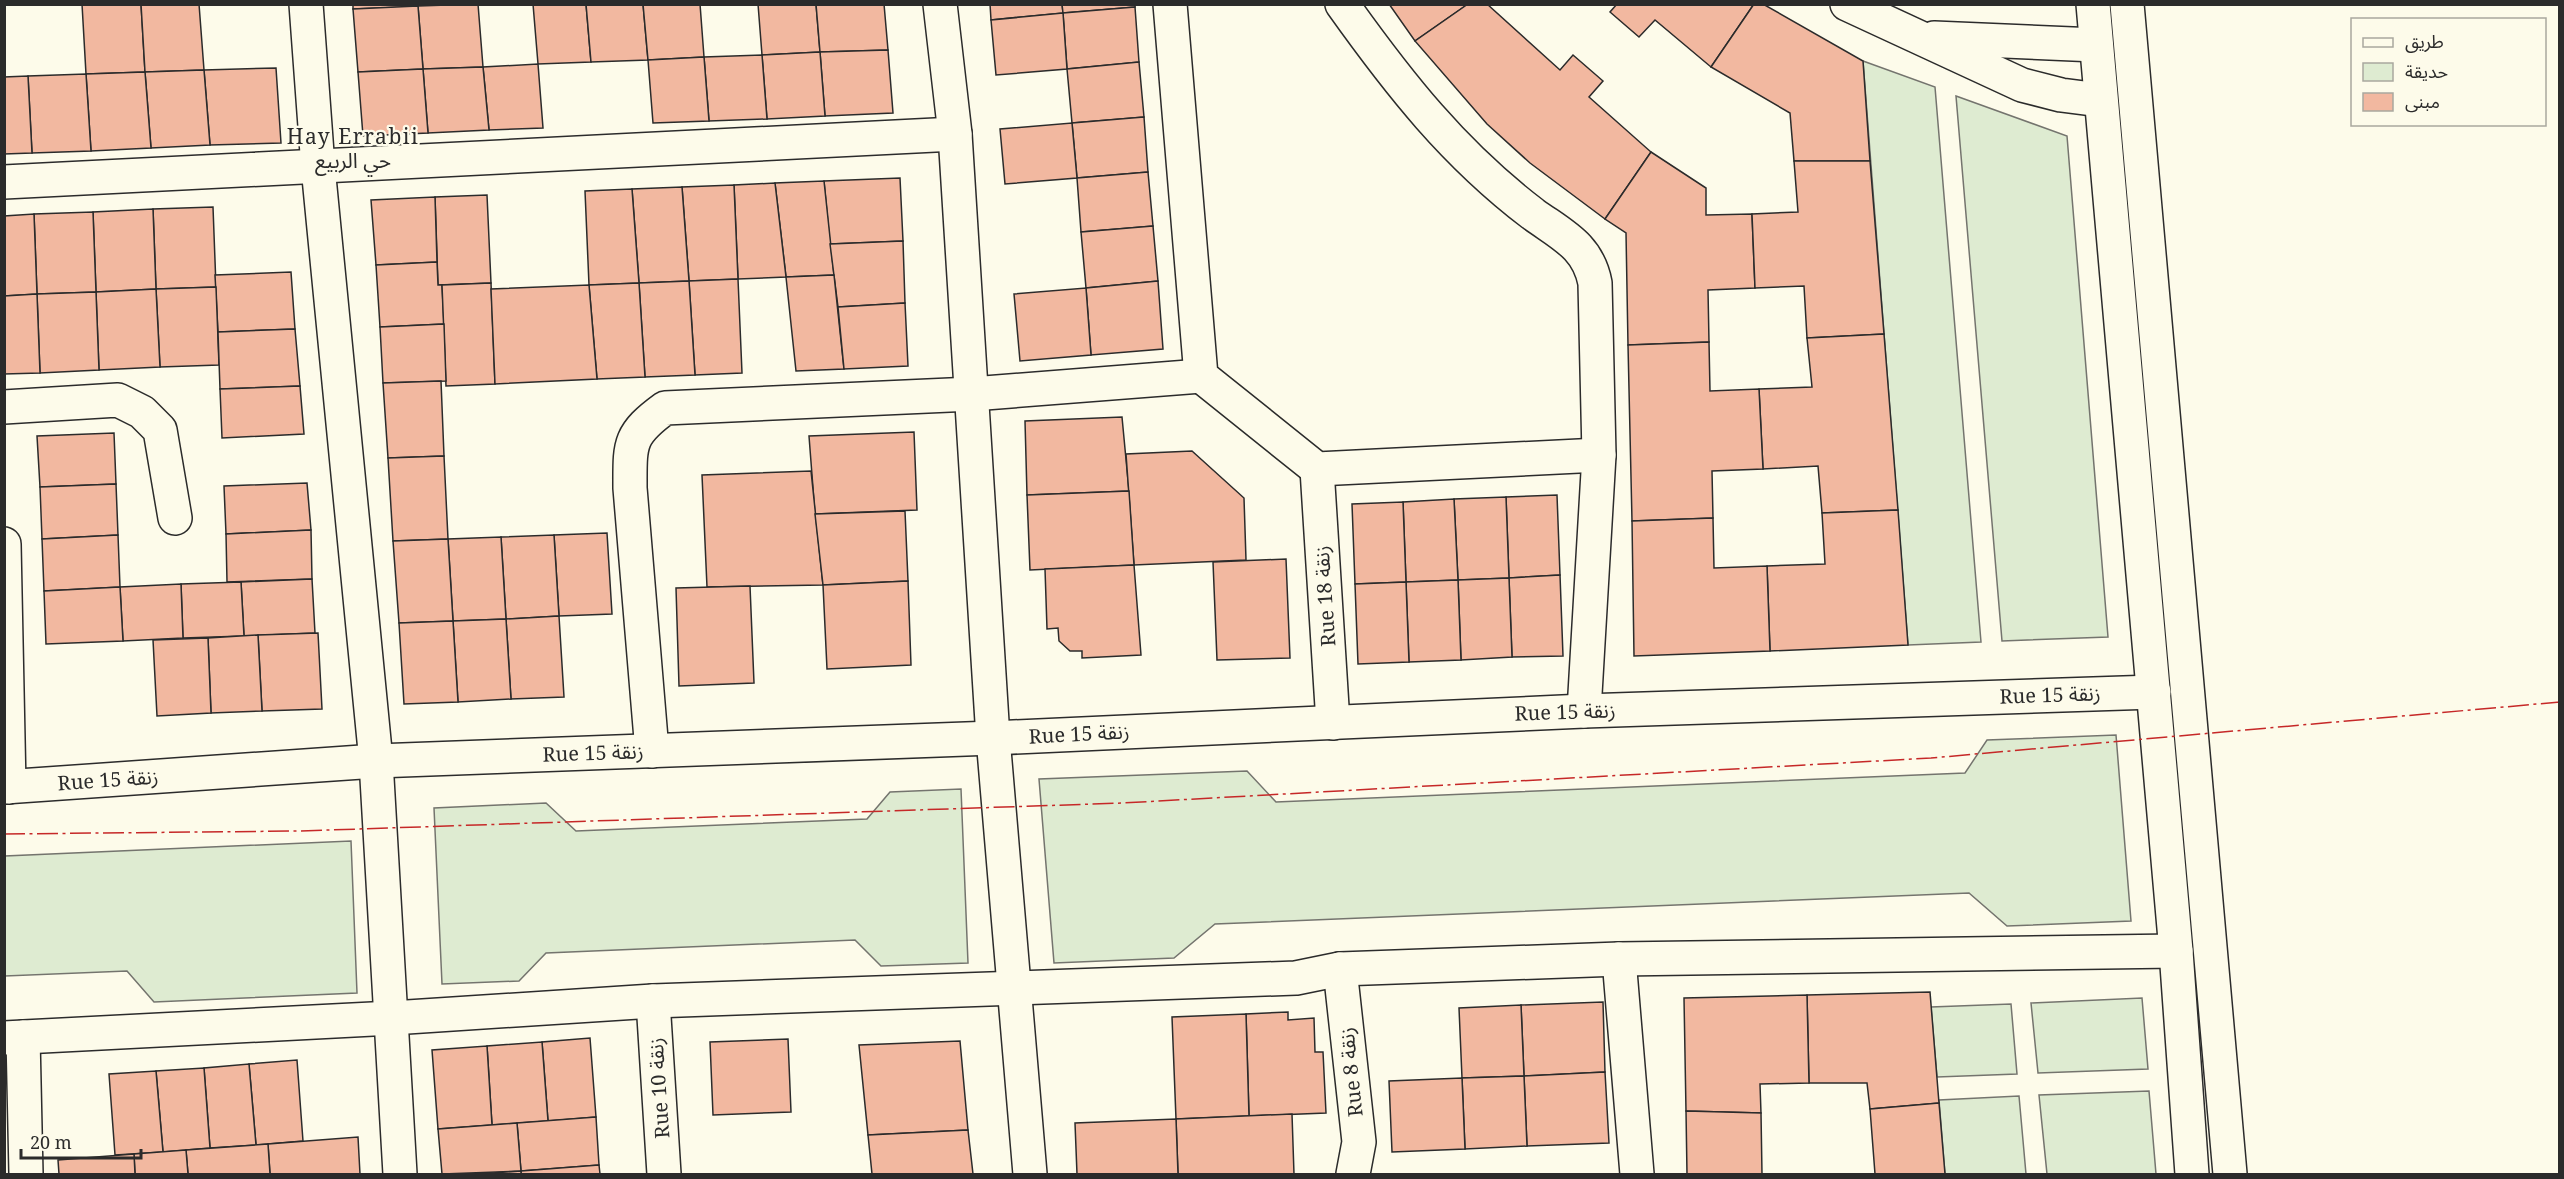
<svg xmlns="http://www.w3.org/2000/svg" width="2564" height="1179" font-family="'Noto Serif','Noto Sans Arabic',serif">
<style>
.green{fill:#deebd1;stroke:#74746e;stroke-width:1.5}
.building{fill:#f2b8a0;stroke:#2b2b2b;stroke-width:1.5}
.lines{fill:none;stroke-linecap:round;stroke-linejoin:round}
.street-casing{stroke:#2b2b2b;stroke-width:36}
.secondary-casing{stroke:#2b2b2b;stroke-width:36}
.street{stroke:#fdfbea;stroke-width:33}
.secondary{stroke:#fdfbea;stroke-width:33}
.power{stroke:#c62828;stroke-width:1.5;stroke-dasharray:21 4.5 3 4.5;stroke-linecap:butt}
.labels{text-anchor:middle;stroke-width:4.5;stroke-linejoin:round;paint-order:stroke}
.street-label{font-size:20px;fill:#2b2b2b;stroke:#fdfbea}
.neighbourhood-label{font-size:21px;letter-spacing:1.5px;fill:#2b2b2b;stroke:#fdfbea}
</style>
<rect width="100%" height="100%" fill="#fdfbea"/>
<g class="green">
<path d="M 1863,61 L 1935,87 L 1981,642 L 1908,645 Z"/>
<path d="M 1956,96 L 2067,136 L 2108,637 L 2002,641 Z"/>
<path d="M 2116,735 L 2131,921 L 2007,926 L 1969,893 L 1215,924 L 1174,958 L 1054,963 L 1039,779 L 1247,771 L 1276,802 L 1965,773 L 1987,740 Z"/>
<path d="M 961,789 L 968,963 L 881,966 L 855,940 L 546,953 L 519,981 L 442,984 L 434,808 L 546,803 L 576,831 L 867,819 L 890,792 Z"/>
<path d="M 351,841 L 357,993 L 154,1002 L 127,971 L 5,976 L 5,856 Z"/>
<path d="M 2142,998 L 2148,1069 L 2038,1073 L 2031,1003 Z"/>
<path d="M 2011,1004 L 2017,1074 L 1937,1077 L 1931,1007 Z"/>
<path d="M 2149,1091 L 2156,1174 L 2047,1174 L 2039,1095 Z"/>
<path d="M 2019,1096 L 2026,1174 L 1945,1174 L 1939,1100 Z"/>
</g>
<g class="building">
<path d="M 82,4 L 141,4 L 145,72 L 86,74 Z"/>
<path d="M 141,4 L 199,4 L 204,70 L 145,72 Z"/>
<path d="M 353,4 L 430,4 L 430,6 L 353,9 Z"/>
<path d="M 478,4 L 483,67 L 423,69 L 418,6 Z"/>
<path d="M 533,4 L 586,4 L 591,62 L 538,64 Z"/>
<path d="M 586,4 L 643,4 L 648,60 L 591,62 Z"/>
<path d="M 643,4 L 700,4 L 704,57 L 648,60 Z"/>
<path d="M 758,4 L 816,4 L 820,52 L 762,55 Z"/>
<path d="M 816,4 L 884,4 L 888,50 L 820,52 Z"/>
<path d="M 990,4 L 1062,4 L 1063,13 L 991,20 Z"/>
<path d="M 1062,4 L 1135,4 L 1135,7 L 1063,13 Z"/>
<path d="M 1389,4 L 1468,4 L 1415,41 Z"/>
<path d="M 1468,4 L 1487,4 L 1560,70 L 1573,55 L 1603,81 L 1589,97 L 1651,152 L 1605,219 L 1530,163 L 1487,124 L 1415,41 Z"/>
<path d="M 1617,4 L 1754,4 L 1711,67 L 1655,20 L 1639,37 L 1610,12 Z"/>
<path d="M 1754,4 L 1763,4 L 1863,61 L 1870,161 L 1794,161 L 1790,113 L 1711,67 Z"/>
<path d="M 418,6 L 423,69 L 358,72 L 353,9 Z"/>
<path d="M 1135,7 L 1139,62 L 1067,69 L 1063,13 Z"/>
<path d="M 1063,13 L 1067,69 L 996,75 L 991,20 Z"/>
<path d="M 888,50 L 893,113 L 825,116 L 820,52 Z"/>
<path d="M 820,52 L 825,116 L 767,119 L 762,55 Z"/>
<path d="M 762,55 L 767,119 L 709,121 L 704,57 Z"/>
<path d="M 704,57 L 709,121 L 653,123 L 648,60 Z"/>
<path d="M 1139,62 L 1144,117 L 1072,123 L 1067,69 Z"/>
<path d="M 538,64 L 543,128 L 489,130 L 483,67 Z"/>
<path d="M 483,67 L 489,130 L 428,133 L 423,69 Z"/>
<path d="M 276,68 L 281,143 L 210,145 L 204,70 Z"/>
<path d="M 423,69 L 428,133 L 363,136 L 358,72 Z"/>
<path d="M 204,70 L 210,145 L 151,148 L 145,72 Z"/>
<path d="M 145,72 L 151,148 L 91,151 L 86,74 Z"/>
<path d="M 86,74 L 91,151 L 32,153 L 28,76 Z"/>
<path d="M 28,76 L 32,153 L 4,154 L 4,77 Z"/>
<path d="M 1144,117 L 1148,172 L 1077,178 L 1072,123 Z"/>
<path d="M 1072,123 L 1077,178 L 1005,184 L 1000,129 Z"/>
<path d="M 1651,152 L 1706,188 L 1706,215 L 1752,214 L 1755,288 L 1708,290 L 1709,342 L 1628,345 L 1626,233 L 1605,219 Z"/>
<path d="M 1794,161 L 1870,161 L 1884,334 L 1807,338 L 1804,286 L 1755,288 L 1752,214 L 1798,212 Z"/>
<path d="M 1148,172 L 1153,226 L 1081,232 L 1077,178 Z"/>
<path d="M 900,178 L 903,241 L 830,244 L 824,181 Z"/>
<path d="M 824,181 L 834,275 L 786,277 L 775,183 Z"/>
<path d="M 775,183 L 786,277 L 738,279 L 734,185 Z"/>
<path d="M 734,185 L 738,279 L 689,281 L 682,187 Z"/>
<path d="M 682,187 L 689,281 L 639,283 L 632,189 Z"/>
<path d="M 632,189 L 639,283 L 589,285 L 585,191 Z"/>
<path d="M 487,195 L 491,283 L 438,285 L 435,197 Z"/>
<path d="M 435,197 L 437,262 L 376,265 L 371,200 Z"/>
<path d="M 213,207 L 216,287 L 156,289 L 153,209 Z"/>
<path d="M 153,209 L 156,289 L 96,292 L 93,212 Z"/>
<path d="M 93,212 L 96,292 L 37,294 L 34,214 Z"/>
<path d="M 34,214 L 37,294 L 4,296 L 4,216 Z"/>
<path d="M 1153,226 L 1158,281 L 1086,288 L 1081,232 Z"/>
<path d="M 903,241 L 905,303 L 838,307 L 830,244 Z"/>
<path d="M 437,262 L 438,285 L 442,285 L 444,324 L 380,327 L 376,265 Z"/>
<path d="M 291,272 L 295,329 L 218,332 L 215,275 Z"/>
<path d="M 834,275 L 844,369 L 796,371 L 786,277 Z"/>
<path d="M 738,279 L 742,373 L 695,375 L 689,281 Z"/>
<path d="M 689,281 L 695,375 L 645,377 L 639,283 Z"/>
<path d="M 1158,281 L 1163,349 L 1091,355 L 1086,288 Z"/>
<path d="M 491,283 L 495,384 L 446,386 L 442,285 Z"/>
<path d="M 639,283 L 645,377 L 597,379 L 589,285 Z"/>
<path d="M 589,285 L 597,379 L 495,384 L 491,289 Z"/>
<path d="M 216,287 L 219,365 L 160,367 L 156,289 Z"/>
<path d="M 1086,288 L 1091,355 L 1020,361 L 1014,294 Z"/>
<path d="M 156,289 L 160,367 L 99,370 L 96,292 Z"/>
<path d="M 96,292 L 99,370 L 40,373 L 37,294 Z"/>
<path d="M 37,294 L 40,373 L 4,374 L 4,296 Z"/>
<path d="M 905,303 L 908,366 L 844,369 L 838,307 Z"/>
<path d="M 444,324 L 446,381 L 383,383 L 380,327 Z"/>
<path d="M 295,329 L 300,386 L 220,389 L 218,332 Z"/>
<path d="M 1884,334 L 1898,510 L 1822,513 L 1818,466 L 1763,469 L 1759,389 L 1812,387 L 1807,338 Z"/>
<path d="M 1709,342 L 1710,391 L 1759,389 L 1763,469 L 1712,471 L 1713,518 L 1632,521 L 1628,345 Z"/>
<path d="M 441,381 L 444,456 L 388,458 L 383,383 Z"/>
<path d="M 300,386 L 304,434 L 222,438 L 220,389 Z"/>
<path d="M 1122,417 L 1129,491 L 1027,495 L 1025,421 Z"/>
<path d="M 914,432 L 917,510 L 815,514 L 809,436 Z"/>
<path d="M 114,433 L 116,484 L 40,487 L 37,436 Z"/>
<path d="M 1192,451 L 1244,498 L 1246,560 L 1134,565 L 1126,454 Z"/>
<path d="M 444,456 L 448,539 L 393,541 L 388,458 Z"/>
<path d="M 811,471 L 823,585 L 707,587 L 702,475 Z"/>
<path d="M 307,483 L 311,530 L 226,534 L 224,486 Z"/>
<path d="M 116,484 L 118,535 L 42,539 L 40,487 Z"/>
<path d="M 1129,491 L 1134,565 L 1030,570 L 1027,495 Z"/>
<path d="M 1557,495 L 1560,575 L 1509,578 L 1506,497 Z"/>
<path d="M 1506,497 L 1509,578 L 1458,580 L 1454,499 Z"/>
<path d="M 1454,499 L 1458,580 L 1406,582 L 1403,502 Z"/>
<path d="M 1403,502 L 1406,582 L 1355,584 L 1352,504 Z"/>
<path d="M 1898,510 L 1908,645 L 1770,651 L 1767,566 L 1825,564 L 1822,513 Z"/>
<path d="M 905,511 L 908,581 L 823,585 L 815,514 Z"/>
<path d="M 1713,518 L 1714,568 L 1767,566 L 1770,651 L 1634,656 L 1632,521 Z"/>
<path d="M 311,530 L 312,579 L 227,582 L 226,534 Z"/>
<path d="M 607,533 L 612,614 L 559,616 L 554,535 Z"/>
<path d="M 118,535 L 120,587 L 44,591 L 42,539 Z"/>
<path d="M 554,535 L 559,616 L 506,619 L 501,537 Z"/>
<path d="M 501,537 L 506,619 L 453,621 L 448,539 Z"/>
<path d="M 448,539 L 453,621 L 399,623 L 393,541 Z"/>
<path d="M 1286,559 L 1290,658 L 1217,660 L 1213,562 Z"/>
<path d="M 1134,565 L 1141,655 L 1082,658 L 1082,651 L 1070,651 L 1059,641 L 1058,628 L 1047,629 L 1045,569 Z"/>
<path d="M 1560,575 L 1563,656 L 1512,657 L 1509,578 Z"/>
<path d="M 1509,578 L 1512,657 L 1461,660 L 1458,580 Z"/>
<path d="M 312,579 L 315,633 L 244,636 L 241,582 Z"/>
<path d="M 1458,580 L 1461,660 L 1409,662 L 1406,582 Z"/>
<path d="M 908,581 L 911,665 L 827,669 L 823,585 Z"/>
<path d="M 241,582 L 244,636 L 183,638 L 181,584 Z"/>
<path d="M 1406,582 L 1409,662 L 1358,664 L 1355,584 Z"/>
<path d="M 181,584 L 183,638 L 123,641 L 120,587 Z"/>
<path d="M 750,586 L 754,683 L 679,686 L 676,588 Z"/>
<path d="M 120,587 L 123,641 L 46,644 L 44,591 Z"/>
<path d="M 559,616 L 564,697 L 511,699 L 506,619 Z"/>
<path d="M 506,619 L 511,699 L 458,702 L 453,621 Z"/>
<path d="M 453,621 L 458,702 L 404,704 L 399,623 Z"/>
<path d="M 318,633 L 322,709 L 262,711 L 258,635 Z"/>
<path d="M 258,635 L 262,711 L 211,713 L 208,638 Z"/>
<path d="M 208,638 L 211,713 L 157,716 L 153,640 Z"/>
<path d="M 1930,992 L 1939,1103 L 1870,1109 L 1867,1083 L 1809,1083 L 1807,995 Z"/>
<path d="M 1807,995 L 1809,1083 L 1760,1084 L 1761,1113 L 1686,1111 L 1684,998 Z"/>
<path d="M 1603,1002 L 1605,1072 L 1524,1076 L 1521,1005 Z"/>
<path d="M 1521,1005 L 1524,1076 L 1462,1078 L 1459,1008 Z"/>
<path d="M 1288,1012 L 1288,1020 L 1314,1018 L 1315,1052 L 1323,1052 L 1326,1113 L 1249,1116 L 1246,1014 Z"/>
<path d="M 1246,1014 L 1249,1116 L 1176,1119 L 1172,1017 Z"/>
<path d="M 590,1038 L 596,1117 L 548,1121 L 542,1042 Z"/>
<path d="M 788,1039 L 791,1112 L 713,1115 L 710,1042 Z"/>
<path d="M 960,1041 L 968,1130 L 868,1135 L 859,1045 Z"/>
<path d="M 542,1042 L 548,1121 L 492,1125 L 487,1046 Z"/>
<path d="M 487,1046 L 492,1125 L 438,1129 L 432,1050 Z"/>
<path d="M 297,1060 L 303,1141 L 256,1145 L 249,1064 Z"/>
<path d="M 249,1064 L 256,1145 L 210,1148 L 204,1068 Z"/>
<path d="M 204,1068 L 210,1148 L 163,1152 L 156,1071 Z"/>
<path d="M 156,1071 L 163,1152 L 115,1155 L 109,1074 Z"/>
<path d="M 1605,1072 L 1609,1143 L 1527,1146 L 1524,1076 Z"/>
<path d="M 1524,1076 L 1527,1146 L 1465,1149 L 1462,1078 Z"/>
<path d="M 1462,1078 L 1465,1149 L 1392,1152 L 1389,1081 Z"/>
<path d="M 1939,1103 L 1945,1174 L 1875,1174 L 1870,1109 Z"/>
<path d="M 1686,1111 L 1761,1113 L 1762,1174 L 1687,1174 Z"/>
<path d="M 1292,1114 L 1294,1174 L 1178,1174 L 1176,1119 Z"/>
<path d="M 596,1117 L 599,1165 L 521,1171 L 517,1123 Z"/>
<path d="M 1176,1119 L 1178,1174 L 1077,1174 L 1075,1123 Z"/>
<path d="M 517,1123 L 521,1171 L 442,1174 L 438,1129 Z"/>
<path d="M 968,1130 L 973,1174 L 872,1174 L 868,1135 Z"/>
<path d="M 358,1137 L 360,1174 L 270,1174 L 268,1144 Z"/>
<path d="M 268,1144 L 270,1174 L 188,1174 L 186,1150 Z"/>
<path d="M 186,1150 L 188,1174 L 135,1174 L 134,1154 Z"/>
<path d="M 134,1154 L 135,1174 L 59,1174 L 58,1160 Z"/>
<path d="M 599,1165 L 600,1174 L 521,1174 L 521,1171 Z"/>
<path d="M 521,1171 L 521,1174 L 478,1174 Z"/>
</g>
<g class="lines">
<g class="street-casing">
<g id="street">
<path d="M 306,4 L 318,167 L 376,761 L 400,1174"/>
<path d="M 940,4 L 955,134 L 993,738 L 1030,1174"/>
<path d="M 1170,4 L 1201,376 L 1317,469 L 1599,455"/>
<path d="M 1342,4 C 1399,84 1454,154 1533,214 C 1562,235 1588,246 1595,283 L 1599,455 L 1584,711"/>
<path d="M 1847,4 L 2022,85 L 2061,95 L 2100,100"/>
<path d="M 1934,38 L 2096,45"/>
<path d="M 4,182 L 955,134"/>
<path d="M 4,407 L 118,400 L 142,412 L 160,430 L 175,518"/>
<path d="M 1317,469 L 1333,723"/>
<path d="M 4,544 L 9,787"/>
<path d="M 652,751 L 630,488 C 630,444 628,435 665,408 L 972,394 L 1201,376"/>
<path d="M 4,787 L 376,761 L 993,738 L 1584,711 L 2154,692"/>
<path d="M 1619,959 L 1637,1174"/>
<path d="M 1340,969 L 1359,1142 L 1353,1174"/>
<path d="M 653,1001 L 664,1174"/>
<path d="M 23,1037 L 26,1174"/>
<path d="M 4,1038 L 392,1018 L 653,1001 L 1296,978 L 1340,969 L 1619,959 L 2176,951"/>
</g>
</g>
<g class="secondary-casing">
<g id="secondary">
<path d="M 2093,4 L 2176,951 L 2192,1174"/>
<path d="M 2127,4 L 2230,1174"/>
</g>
</g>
<use href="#street" class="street"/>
<use href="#secondary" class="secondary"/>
<path class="power" d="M 4,834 L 300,831 L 1122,803 L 1931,758 L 2560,702"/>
</g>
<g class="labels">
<g class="street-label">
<text transform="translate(1325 596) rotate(-94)" y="7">Rue 18 زنقة</text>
<text transform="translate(2050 695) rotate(-2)" y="7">Rue 15 زنقة</text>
<text transform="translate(1565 712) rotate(-2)" y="7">Rue 15 زنقة</text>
<text transform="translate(1079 734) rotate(-3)" y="7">Rue 15 زنقة</text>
<text transform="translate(593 753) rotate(-2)" y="7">Rue 15 زنقة</text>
<text transform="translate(108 780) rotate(-4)" y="7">Rue 15 زنقة</text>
<text transform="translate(1351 1072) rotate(-96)" y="7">Rue 8 زنقة</text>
<text transform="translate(659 1088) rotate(-94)" y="7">Rue 10 زنقة</text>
</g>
<g class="neighbourhood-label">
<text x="353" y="144">Hay Errabii<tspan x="353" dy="24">حي الربيع</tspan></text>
</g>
</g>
<rect width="2564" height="1179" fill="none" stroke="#2b2b2b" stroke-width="12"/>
<rect x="2351" y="18" width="195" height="108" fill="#fdfbea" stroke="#a9a89e" stroke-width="1.5"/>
<rect x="2363" y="38" width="30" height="9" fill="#fdfbea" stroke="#a9a89e" stroke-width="1.5"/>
<text x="2405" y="48" font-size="18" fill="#2b2b2b">طريق</text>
<rect x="2363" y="63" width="30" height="18" fill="#deebd1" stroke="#a9a89e" stroke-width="1.5"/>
<text x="2405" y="78" font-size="18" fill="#2b2b2b">حديقة</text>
<rect x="2363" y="93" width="30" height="18" fill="#f2b8a0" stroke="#a9a89e" stroke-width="1.5"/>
<text x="2405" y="108" font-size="18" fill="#2b2b2b">مبنى</text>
<path d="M21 1149v9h120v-9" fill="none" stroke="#2b2b2b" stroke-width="3"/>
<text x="30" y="1149" font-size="18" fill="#2b2b2b" stroke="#fdfbea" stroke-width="4.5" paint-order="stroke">20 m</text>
</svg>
